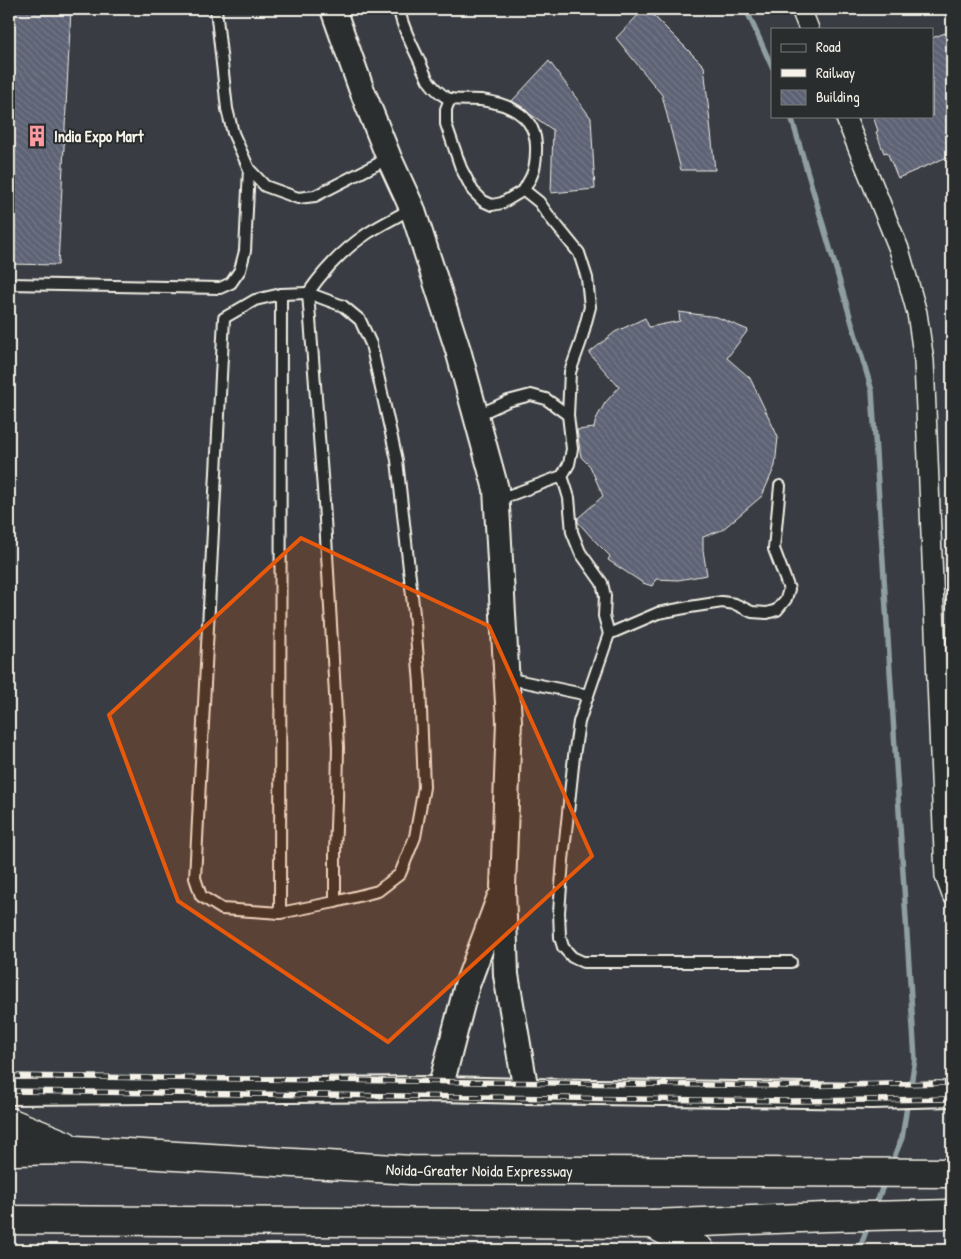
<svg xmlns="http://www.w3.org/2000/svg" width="961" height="1259" font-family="'Patrick Hand',sans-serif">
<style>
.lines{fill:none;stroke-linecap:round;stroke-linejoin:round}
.stream{stroke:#8f9ea0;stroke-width:5.5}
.building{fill:url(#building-back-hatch);stroke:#f4f1e8}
.service-casing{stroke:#f4f1e8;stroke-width:14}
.minor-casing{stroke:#f4f1e8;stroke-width:22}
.tertiary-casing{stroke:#f4f1e8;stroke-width:28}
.trunk-casing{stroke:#f4f1e8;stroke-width:31}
.service{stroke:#2a2d2e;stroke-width:10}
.minor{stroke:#2a2d2e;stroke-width:19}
.tertiary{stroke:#2a2d2e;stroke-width:24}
.trunk{stroke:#2a2d2e;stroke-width:28}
.rail-casing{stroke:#f4f1e8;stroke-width:5.5}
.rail{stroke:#2a2d2e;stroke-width:4;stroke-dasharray:11;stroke-linecap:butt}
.marked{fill:#e8590c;fill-opacity:0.2;stroke:#e8590c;stroke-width:4;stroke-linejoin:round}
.labels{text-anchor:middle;stroke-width:4;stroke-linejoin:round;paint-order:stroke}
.poi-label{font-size:16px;font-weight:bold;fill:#f4f1e8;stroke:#2a2d2e;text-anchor:start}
.street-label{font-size:16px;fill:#f4f1e8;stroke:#2a2d2e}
</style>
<defs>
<pattern id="building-back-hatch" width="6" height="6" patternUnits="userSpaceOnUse" patternTransform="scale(1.25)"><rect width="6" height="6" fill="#5d6274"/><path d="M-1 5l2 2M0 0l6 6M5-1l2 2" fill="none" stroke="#757988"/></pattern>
</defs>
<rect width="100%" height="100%" fill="#393d43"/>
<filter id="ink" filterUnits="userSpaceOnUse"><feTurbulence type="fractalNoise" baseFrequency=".02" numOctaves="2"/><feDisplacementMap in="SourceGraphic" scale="10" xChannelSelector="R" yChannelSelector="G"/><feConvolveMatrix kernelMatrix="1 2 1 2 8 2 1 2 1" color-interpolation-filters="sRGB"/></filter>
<g filter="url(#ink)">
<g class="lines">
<g class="stream">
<path d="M 746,9 L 772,67"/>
<path d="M 791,116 L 872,391 L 915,1059 L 910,1091"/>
<path d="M 891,1165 L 902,1138 L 908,1100"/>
<path d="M 875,1207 L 885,1181"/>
<path d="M 859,1250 L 869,1223"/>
</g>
</g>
<g class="building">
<path d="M 9,9 L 71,9 L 58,265 L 9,264 Z"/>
<path d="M 644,9 L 647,9 L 704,66 L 715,170 L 681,170 L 662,95 L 616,38 Z"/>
<path d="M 945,33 L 952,50 L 952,155 L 898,178 L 887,152 L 884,153 L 876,132 L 878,131 L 873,116 L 932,116 L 932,38 Z"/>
<path d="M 549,61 L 591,118 L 595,189 L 551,193 L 553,130 L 530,114 L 524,108 L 512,101 Z"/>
<path d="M 679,312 L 717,317 L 748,330 L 727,358 L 750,378 L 778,437 L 775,466 L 762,496 L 722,530 L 703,537 L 703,550 L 707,575 L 678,580 L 656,579 L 652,586 L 643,583 L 608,560 L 610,556 L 593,539 L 578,522 L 578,518 L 603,496 L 590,466 L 581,457 L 577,430 L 594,428 L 596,419 L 605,403 L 619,387 L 589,353 L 615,332 L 645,318 L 649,327 L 680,321 Z"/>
</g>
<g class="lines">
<g class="service-casing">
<g id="service">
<path d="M 216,9 L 227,109 L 233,133 L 249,169 L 265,186 L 298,198 L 315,196 L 389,158"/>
<path d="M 399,9 C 402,27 412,45 420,62 C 422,68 425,74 428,80 C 433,87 439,93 447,98 C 453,101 473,99 481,100 C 511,104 538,117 536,151 C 536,159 535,169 531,177 C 529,181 526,186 524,190 L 539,202 L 549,216 L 579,253 L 587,278 L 590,307 L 581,341 L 570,372 L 568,415"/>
<path d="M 450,99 L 446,109 L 446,124 L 461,168 L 473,191 L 483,201 L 492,205 L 502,203 L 524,190"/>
<path d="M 9,284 L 220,288 L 231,283 L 240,270 L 245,251 L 249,169"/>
<path d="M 308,293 L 343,306 L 360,320 L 371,344 L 397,460 L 415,623 L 420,684 L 424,787 L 415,837 L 400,874 L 378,891 L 335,902 L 280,913 L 222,909 L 201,896 L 195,878 L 224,318 L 255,300 L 281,294 Z"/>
<path d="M 476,416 L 508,401 L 531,395 L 546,399 L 568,415 L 572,449 L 569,464 L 562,476 L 497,500"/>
<path d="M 562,476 L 566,488 L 569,498 L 572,532 L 580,552 L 602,583 L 605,596 L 604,616 L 609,634"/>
<path d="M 506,678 L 588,695 L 609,634 L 658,613 L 690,607 L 722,602 L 735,604 L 752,612 L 767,613 L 777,610 L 786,599 L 789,589 L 774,549 L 780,486"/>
<path d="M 588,695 L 579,722 L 574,756 L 563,860 L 559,912 L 560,937 L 563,947 L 572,957 L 583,962 L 791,962"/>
<path d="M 335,902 L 335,853 L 337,801 L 338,747 L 324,502 L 308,293 C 324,270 344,249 368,233 C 382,224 397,217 412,208"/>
<path d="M 280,913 L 281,294"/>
</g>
</g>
<g class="minor-casing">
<g id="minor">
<path d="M 801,9 L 809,29"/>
<path d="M 845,116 L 899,249 L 917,313 L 924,361 L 945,876 L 952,895"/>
</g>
</g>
<g class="tertiary-casing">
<g id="tertiary">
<path d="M 333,9 L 361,88 L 389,158 L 412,208 L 458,350 L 496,489 L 509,721 L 503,888 L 506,975 L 526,1091"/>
<path d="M 440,1089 L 467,985 L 499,899"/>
<path d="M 9,1092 L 440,1089 L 526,1091 L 872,1096 L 952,1094"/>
</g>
</g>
<g class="trunk-casing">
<g id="trunk">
<path d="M 9,1122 L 65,1145"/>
<path id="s1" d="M 9,1151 L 76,1150 L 411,1170 L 952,1173"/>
<path d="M 9,1220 L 653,1224 L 826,1217 L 952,1214"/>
<path d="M 653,1224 L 700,1250"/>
</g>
</g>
<use href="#service" class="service"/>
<use href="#minor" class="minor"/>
<use href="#tertiary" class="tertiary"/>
<use href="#trunk" class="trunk"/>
<g class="rail-casing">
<g id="rail">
<path d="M 9,1076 L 790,1086 L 952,1083"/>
<path d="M 9,1091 L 790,1101 L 952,1099"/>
</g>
</g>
<use href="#rail" class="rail"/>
</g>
</g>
<path class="marked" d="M 301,538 L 489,626 L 592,856 L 388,1042 L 178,901 L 109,715 Z"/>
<defs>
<g id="building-bare" transform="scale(1.725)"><path d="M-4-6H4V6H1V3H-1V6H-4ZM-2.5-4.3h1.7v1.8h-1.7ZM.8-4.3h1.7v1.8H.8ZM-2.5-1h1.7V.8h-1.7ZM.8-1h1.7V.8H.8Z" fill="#ff9aa2" stroke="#2a2d2e" stroke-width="2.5" paint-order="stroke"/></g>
</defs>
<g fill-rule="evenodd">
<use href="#building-bare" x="37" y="136"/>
</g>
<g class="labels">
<g class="poi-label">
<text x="54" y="142">India Expo Mart</text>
</g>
<g class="street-label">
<text dy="6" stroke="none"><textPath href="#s1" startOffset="471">Noida-Greater Noida Expressway</textPath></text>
</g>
</g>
<rect width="961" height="1259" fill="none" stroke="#2a2d2e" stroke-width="30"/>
<rect x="15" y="15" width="931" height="1229" fill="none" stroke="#f4f1e8" stroke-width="2" filter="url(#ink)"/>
<rect x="771" y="28" width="162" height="90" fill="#2a2d2e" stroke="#7b7b78"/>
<rect x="781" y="44" width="25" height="8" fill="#2a2d2e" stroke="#7b7b78"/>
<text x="816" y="52" font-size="15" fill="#f4f1e8">Road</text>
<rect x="781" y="69" width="25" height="8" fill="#f4f1e8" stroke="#7b7b78"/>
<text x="816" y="78" font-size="15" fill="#f4f1e8">Railway</text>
<rect x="781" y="90" width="25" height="15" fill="url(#building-back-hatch)" stroke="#7b7b78"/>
<text x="816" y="102" font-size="15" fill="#f4f1e8">Building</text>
</svg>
